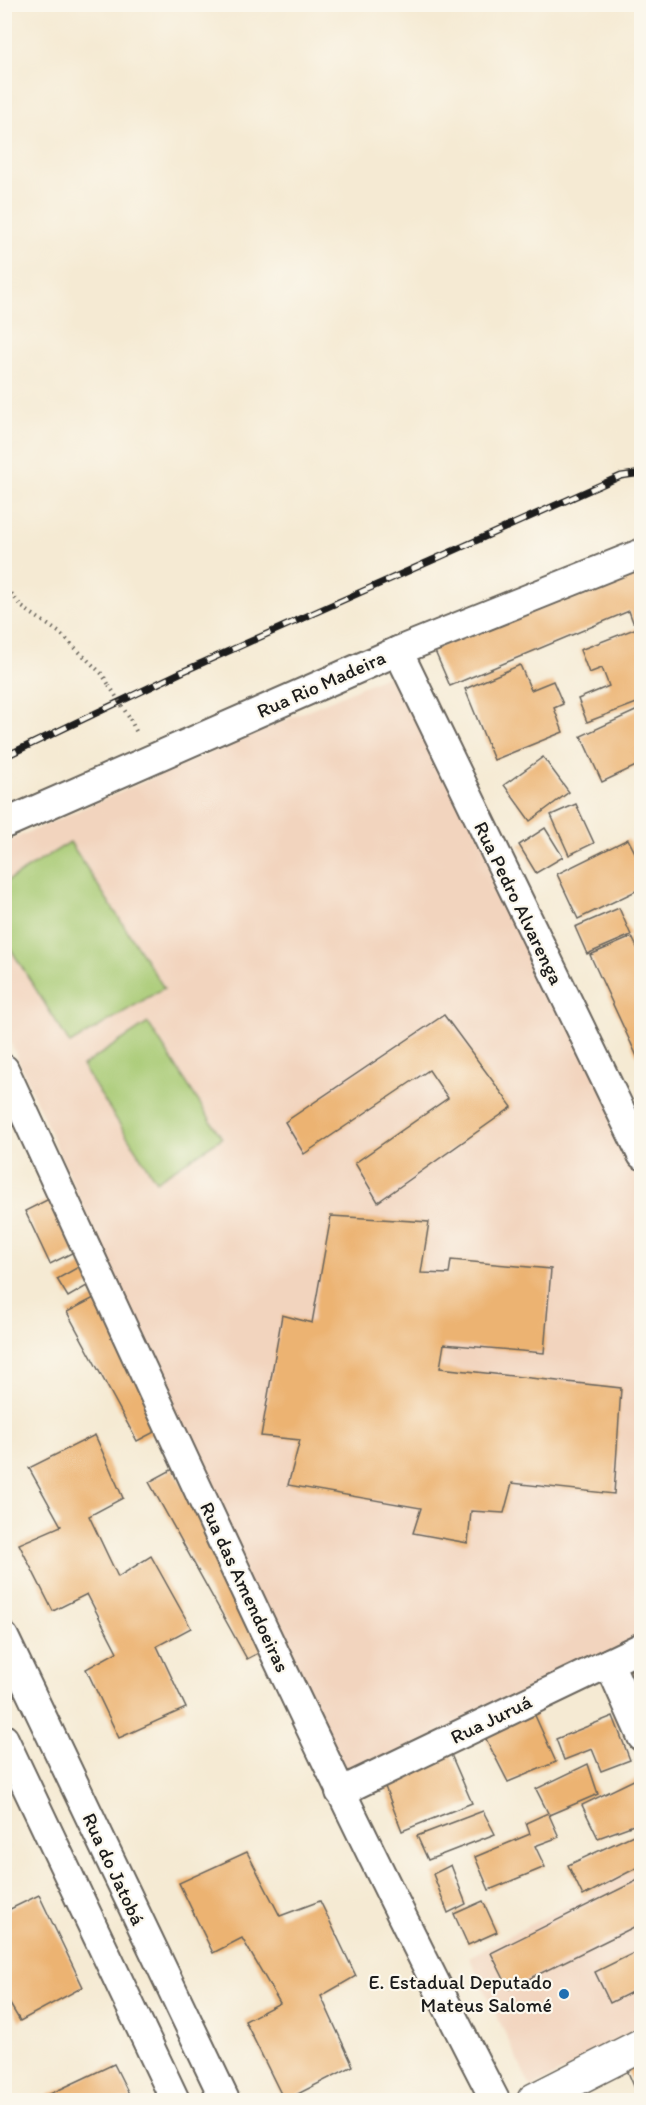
<svg xmlns="http://www.w3.org/2000/svg" width="646" height="2105" font-family="Itim,sans-serif">
<style>
.built{fill:#f2d4be}
.green{fill:#a8ca74;stroke:#627348;stroke-width:1.5}
.building{fill:#ecb372}
.lines{fill:none;stroke-linecap:round;stroke-linejoin:round}
.minor-casing{stroke:#68645c;stroke-width:32}
.major-casing{stroke:#68645c;stroke-width:36}
.path{stroke:#68645c;stroke-width:4;stroke-dasharray:1.5 4.5;stroke-linecap:butt}
.minor{stroke:#fff;stroke-width:28}
.major{stroke:#fff;stroke-width:33}
.rail-casing{stroke:#1c1c1c;stroke-width:7}
.rail{stroke:#fbf7ec;stroke-width:4.5;stroke-dasharray:14;stroke-linecap:butt}
.path-bridge{stroke:#68645c;stroke-width:4;stroke-dasharray:1.5 4.5;stroke-linecap:butt}
.poi-dot{fill:#1f6fb2;stroke:#fbf7ec;stroke-width:2}
.labels{text-anchor:middle;stroke-width:4.5;stroke-linejoin:round;paint-order:stroke}
.street-label{font-size:20px;fill:#1c1c1c;stroke:#fbf7ec}
.poi-label{font-size:20px;fill:#1c1c1c;stroke:#fbf7ec;text-anchor:end}
</style>
<rect width="100%" height="100%" fill="#fbf7ec"/>
<filter id="ink" filterUnits="userSpaceOnUse"><feTurbulence type="fractalNoise" baseFrequency=".0167" numOctaves="2"/><feDisplacementMap in="SourceGraphic" scale="12" xChannelSelector="R" yChannelSelector="G"/><feConvolveMatrix kernelMatrix="1 2 1 2 8 2 1 2 1" color-interpolation-filters="sRGB"/></filter>
<filter id="wash" filterUnits="userSpaceOnUse"><feTurbulence type="fractalNoise" baseFrequency=".008" numOctaves="4" result="noise"/><feDisplacementMap in="SourceGraphic" scale="24" xChannelSelector="R" yChannelSelector="G"/><feGaussianBlur stdDeviation="1.35" result="paint"/><feColorMatrix in="noise" values="0 0 0 0 0 0 0 0 0 0 0 0 0 0 0 0 0 1.4 0 .05"/><feComposite in="paint" operator="in"/></filter>
<g filter="url(#wash)">
<rect width="100%" height="100%" fill="#f5ead3"/>
<g class="built">
<path d="M 400,670 L 641,1150 L 641,1647 L 340,1792 L 5,1030 L 4,843 Z"/>
<path d="M 641,1866 L 641,2031 L 531,2088 L 469,1957 Z"/>
</g>
<g class="green">
<path d="M 70,842 L 164,988 L 70,1044 L 5,940 L 4,883 Z"/>
<path d="M 148,1023 L 222,1138 L 156,1181 L 82,1066 Z"/>
</g>
<g id="blocks">
<g class="building">
<path d="M 642,562 L 642,618 L 633,622 L 629,611 L 450,686 L 434,649 Z"/>
<path d="M 642,626 L 642,701 L 587,722 L 578,699 L 609,686 L 602,668 L 589,673 L 580,650 Z"/>
<path d="M 520,665 L 531,690 L 553,681 L 563,704 L 554,708 L 563,732 L 494,760 L 465,689 Z"/>
<path d="M 642,708 L 642,773 L 638,765 L 602,782 L 581,736 Z"/>
<path d="M 543,757 L 569,792 L 530,821 L 504,785 Z"/>
<path d="M 576,804 L 594,843 L 569,855 L 551,815 Z"/>
<path d="M 545,828 L 563,857 L 536,873 L 519,845 Z"/>
<path d="M 628,839 L 642,866 L 642,888 L 578,919 L 557,874 Z"/>
<path d="M 619,908 L 631,935 L 587,954 L 575,927 Z"/>
<path d="M 632,937 L 642,958 L 642,1067 L 590,955 Z"/>
<path d="M 444,1015 L 512,1107 L 378,1202 L 355,1163 L 448,1098 L 429,1070 L 304,1154 L 285,1122 Z"/>
<path d="M 49,1199 L 76,1251 L 50,1264 L 25,1211 Z"/>
<path d="M 331,1216 L 429,1222 L 421,1273 L 449,1274 L 451,1260 L 551,1269 L 544,1353 L 444,1344 L 440,1368 L 621,1388 L 614,1494 L 512,1483 L 504,1513 L 471,1511 L 468,1543 L 413,1533 L 421,1508 L 288,1485 L 300,1440 L 261,1436 L 282,1315 L 312,1323 Z"/>
<path d="M 82,1265 L 92,1283 L 68,1297 L 57,1279 Z"/>
<path d="M 94,1298 L 164,1427 L 137,1441 L 67,1312 Z"/>
<path d="M 95,1435 L 123,1498 L 89,1516 L 118,1577 L 151,1556 L 191,1628 L 157,1646 L 186,1708 L 119,1738 L 86,1669 L 117,1652 L 87,1594 L 53,1611 L 19,1544 L 61,1526 L 29,1468 Z"/>
<path d="M 173,1469 L 272,1646 L 247,1659 L 149,1482 Z"/>
<path d="M 642,1661 L 642,1694 L 629,1666 Z"/>
<path d="M 533,1711 L 556,1762 L 508,1782 L 483,1733 Z"/>
<path d="M 613,1716 L 630,1760 L 601,1771 L 592,1749 L 564,1760 L 556,1739 Z"/>
<path d="M 449,1750 L 472,1803 L 402,1831 L 382,1779 Z"/>
<path d="M 588,1764 L 598,1794 L 549,1815 L 559,1837 L 535,1846 L 545,1867 L 489,1890 L 475,1857 L 530,1834 L 526,1823 L 548,1813 L 536,1789 Z"/>
<path d="M 642,1776 L 642,1822 L 598,1838 L 582,1805 Z"/>
<path d="M 483,1811 L 495,1834 L 428,1860 L 417,1836 Z"/>
<path d="M 642,1831 L 642,1865 L 583,1896 L 568,1865 Z"/>
<path d="M 247,1852 L 280,1916 L 320,1901 L 356,1976 L 321,1996 L 353,2066 L 286,2100 L 284,2100 L 245,2021 L 280,2003 L 242,1938 L 213,1953 L 179,1883 Z"/>
<path d="M 451,1865 L 466,1904 L 448,1913 L 433,1874 Z"/>
<path d="M 642,1878 L 642,1923 L 509,1989 L 491,1953 Z"/>
<path d="M 39,1895 L 83,1987 L 20,2021 L 4,1994 L 4,1912 Z"/>
<path d="M 483,1901 L 497,1932 L 468,1945 L 454,1914 Z"/>
<path d="M 642,1949 L 642,1987 L 610,2003 L 595,1972 Z"/>
<path d="M 642,2055 L 642,2100 L 640,2100 L 624,2063 Z"/>
<path d="M 114,2064 L 132,2100 L 50,2100 L 48,2095 Z"/>
</g>
</g>
</g>
<g filter="url(#ink)">
<use href="#blocks" fill-opacity="0" stroke="#68645c" stroke-width="1.5"/>
<g class="lines">
<g class="minor-casing">
<g id="minor">
<path d="M 398,651 L 642,1155"/>
<path d="M 4,824 L 398,651 L 642,553"/>
<path d="M 4,1069 C 164,1415 320,1762 495,2100"/>
<path d="M 4,1637 L 225,2100"/>
<path d="M 609,1663 L 642,1737"/>
<path d="M 4,1739 L 175,2100"/>
<path d="M 340,1792 L 642,1647"/>
</g>
</g>
<g class="major-casing">
<path id="major" d="M 534,2100 L 642,2045"/>
</g>
<g class="path">
<path d="M 4,584 L 22,607 L 60,633 L 102,674 L 109,685"/>
<path d="M 130,719 L 138,735"/>
</g>
<use href="#minor" class="minor"/>
<use href="#major" class="major"/>
<g class="rail-casing">
<path id="rail" d="M 4,757 L 184,671 L 621,476 L 642,473"/>
</g>
<use href="#rail" class="rail"/>
<path class="path-bridge" d="M 109,685 L 130,719"/>
</g>
</g>
<circle class="poi-dot" cx="564" cy="1994" r="6"/>
<g class="labels">
<g class="street-label">
<text transform="translate(321 684) rotate(-24)" y="7">Rua Rio Madeira</text>
<text transform="translate(519 903) rotate(64)" y="7">Rua Pedro Alvarenga</text>
<text transform="translate(245 1587) rotate(65)" y="7">Rua das Amendoeiras</text>
<text transform="translate(491 1719) rotate(-26)" y="7">Rua Juruá</text>
<text transform="translate(114 1869) rotate(65)" y="7">Rua do Jatobá</text>
</g>
<g class="poi-label">
<text x="552" y="1989">E. Estadual Deputado<tspan x="552" dy="23">Mateus Salomé</tspan></text>
</g>
</g>
<rect width="646" height="2105" fill="none" stroke="#fbf7ec" stroke-width="24"/>
</svg>
